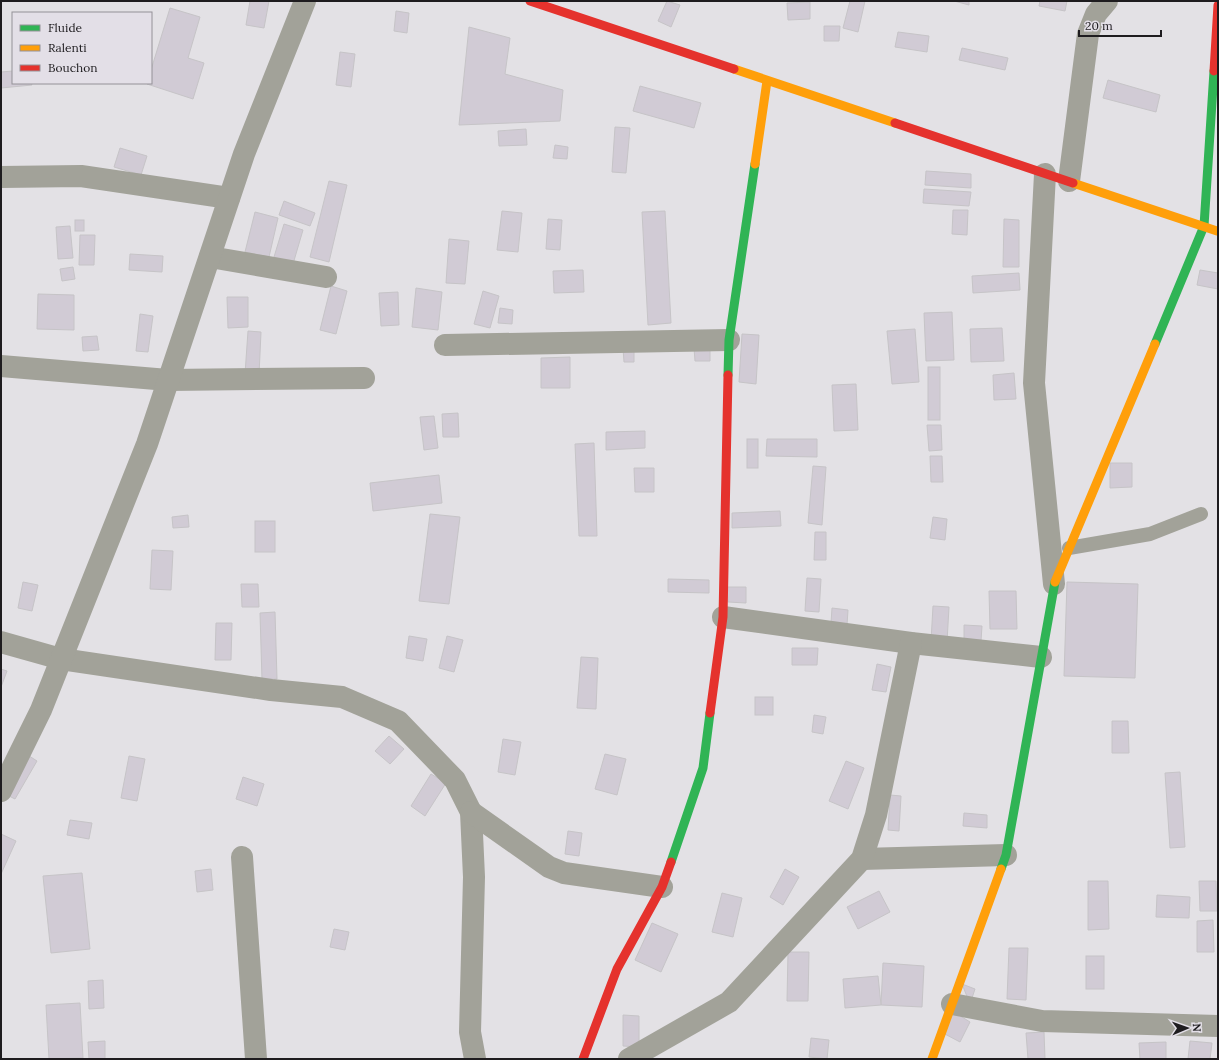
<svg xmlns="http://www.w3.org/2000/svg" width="1219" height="1060" font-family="Lora,serif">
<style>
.building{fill:#d1cbd5;stroke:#c6c4c7}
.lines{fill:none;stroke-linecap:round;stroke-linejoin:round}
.lane{stroke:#a2a299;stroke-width:14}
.street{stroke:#a2a299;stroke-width:22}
.fast{stroke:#30b455;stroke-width:9}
.slow{stroke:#ff9f0a;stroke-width:9}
.jam{stroke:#e5322d;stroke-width:9}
</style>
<rect width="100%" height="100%" fill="#e3e1e5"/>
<g class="building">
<path d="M 250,1 L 269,1 L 264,28 L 246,25 Z"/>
<path d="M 667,1 L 680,5 L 671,27 L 658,21 Z"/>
<path d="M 850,1 L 865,1 L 858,32 L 843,28 Z"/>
<path d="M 954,1 L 969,1 L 969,5 Z"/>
<path d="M 1040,1 L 1067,1 L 1065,11 L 1039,6 Z"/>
<path d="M 810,2 L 810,19 L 788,20 L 787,3 Z"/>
<path d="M 170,8 L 200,17 L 188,58 L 204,63 L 193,99 L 147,84 L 151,83 L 151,70 Z"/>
<path d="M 396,11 L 409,13 L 407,33 L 394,31 Z"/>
<path d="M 824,26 L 840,26 L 839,41 L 824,41 Z"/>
<path d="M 469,27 L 510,38 L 505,74 L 563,90 L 560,121 L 459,125 Z"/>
<path d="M 898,32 L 929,36 L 927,52 L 895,47 Z"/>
<path d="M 962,48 L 1008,58 L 1005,70 L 959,60 Z"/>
<path d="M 340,52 L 355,54 L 351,87 L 336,85 Z"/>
<path d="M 13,71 L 13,83 L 31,83 L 32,85 L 1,88 L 1,72 Z"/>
<path d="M 1108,80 L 1160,95 L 1156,112 L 1103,98 Z"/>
<path d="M 640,86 L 701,103 L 694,128 L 633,111 Z"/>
<path d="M 615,127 L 630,128 L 626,173 L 612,172 Z"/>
<path d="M 526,129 L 527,145 L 499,146 L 498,131 Z"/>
<path d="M 555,145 L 568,147 L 567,159 L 553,158 Z"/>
<path d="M 120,148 L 147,156 L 141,175 L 114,167 Z"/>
<path d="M 926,171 L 971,174 L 971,188 L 925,185 Z"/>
<path d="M 329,181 L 347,185 L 329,262 L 310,257 Z"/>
<path d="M 924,189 L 971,192 L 969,206 L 923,203 Z"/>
<path d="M 284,201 L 315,213 L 310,226 L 279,215 Z"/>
<path d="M 953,210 L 968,210 L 967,235 L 952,234 Z"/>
<path d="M 502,211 L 522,213 L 518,252 L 497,250 Z"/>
<path d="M 665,211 L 671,323 L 648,325 L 642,212 Z"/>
<path d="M 255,212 L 278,218 L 269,257 L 245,252 Z"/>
<path d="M 548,219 L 562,220 L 560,250 L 546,249 Z"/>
<path d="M 1004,219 L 1019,220 L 1019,267 L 1003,267 Z"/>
<rect x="75" y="220" width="9" height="11"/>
<path d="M 284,224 L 303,230 L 293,264 L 274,257 Z"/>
<path d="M 70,226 L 73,258 L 58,259 L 56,227 Z"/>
<path d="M 80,235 L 95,235 L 94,265 L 79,265 Z"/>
<path d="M 449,239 L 469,241 L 465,284 L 446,283 Z"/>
<path d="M 130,254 L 163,256 L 162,272 L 129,270 Z"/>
<path d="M 73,267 L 75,279 L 62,281 L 60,269 Z"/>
<path d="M 583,270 L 584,292 L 554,293 L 553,271 Z"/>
<path d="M 1200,270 L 1218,273 L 1218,289 L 1197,285 Z"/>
<path d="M 1019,273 L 1020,290 L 973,293 L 972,276 Z"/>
<path d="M 331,286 L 347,291 L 336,334 L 320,330 Z"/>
<path d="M 416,288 L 442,292 L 438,330 L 412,327 Z"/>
<path d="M 483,291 L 499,296 L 490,328 L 474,324 Z"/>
<path d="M 398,292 L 399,325 L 381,326 L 379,293 Z"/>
<path d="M 38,294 L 74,295 L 74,330 L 37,329 Z"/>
<path d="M 227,297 L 248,297 L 248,327 L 228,328 Z"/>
<path d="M 500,308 L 513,310 L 512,324 L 498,323 Z"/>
<path d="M 952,312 L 954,360 L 926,361 L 924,313 Z"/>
<path d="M 140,314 L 153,316 L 148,352 L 136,351 Z"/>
<path d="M 1002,328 L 1004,361 L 971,362 L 970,329 Z"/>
<path d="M 915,329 L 919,382 L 892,384 L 887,331 Z"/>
<path d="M 248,331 L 261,332 L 259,375 L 245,374 Z"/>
<path d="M 742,334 L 759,335 L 756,384 L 739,382 Z"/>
<path d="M 97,336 L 99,350 L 83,351 L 82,337 Z"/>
<path d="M 710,347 L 710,361 L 695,361 L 694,348 Z"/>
<path d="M 623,348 L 634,348 L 634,362 L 624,362 Z"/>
<path d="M 570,357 L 570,388 L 541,388 L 541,358 Z"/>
<rect x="928" y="367" width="12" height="53"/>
<path d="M 1014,373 L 1016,399 L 994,400 L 993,375 Z"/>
<path d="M 856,384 L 858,430 L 834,431 L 832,385 Z"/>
<path d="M 458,413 L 459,437 L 443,437 L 442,414 Z"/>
<path d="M 434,416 L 438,448 L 424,450 L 420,417 Z"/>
<path d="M 927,425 L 941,425 L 942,450 L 929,451 Z"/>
<path d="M 645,431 L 645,448 L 606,450 L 606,432 Z"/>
<rect x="747" y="439" width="11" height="29"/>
<path d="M 767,439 L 817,439 L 817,457 L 766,456 Z"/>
<path d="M 594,443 L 597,536 L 579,536 L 575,444 Z"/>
<path d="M 930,456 L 942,456 L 943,482 L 931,482 Z"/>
<path d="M 1110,463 L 1132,463 L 1132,487 L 1110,488 Z"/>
<path d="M 813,466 L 826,467 L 822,525 L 808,523 Z"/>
<path d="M 634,468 L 654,468 L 654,492 L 635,492 Z"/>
<path d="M 439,475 L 442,503 L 373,511 L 370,483 Z"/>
<path d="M 780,511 L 781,526 L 732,528 L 732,513 Z"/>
<path d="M 430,514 L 460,517 L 449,604 L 419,601 Z"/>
<path d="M 188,515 L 189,527 L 173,528 L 172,517 Z"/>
<path d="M 933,517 L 947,519 L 945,540 L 930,538 Z"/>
<rect x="255" y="521" width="20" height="31"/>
<path d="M 815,532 L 826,532 L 826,560 L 814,560 Z"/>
<path d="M 152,550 L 173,551 L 171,590 L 150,589 Z"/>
<path d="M 807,578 L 821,579 L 819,612 L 805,611 Z"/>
<path d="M 668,579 L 709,580 L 709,593 L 668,592 Z"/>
<path d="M 23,582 L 38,585 L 32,611 L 18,608 Z"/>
<path d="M 1067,582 L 1138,584 L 1135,678 L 1064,676 Z"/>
<path d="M 241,584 L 258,584 L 259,607 L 242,607 Z"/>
<path d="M 727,587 L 746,587 L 746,603 L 728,602 Z"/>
<path d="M 989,591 L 1016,591 L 1017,629 L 990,629 Z"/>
<path d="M 933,606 L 949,607 L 947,642 L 931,641 Z"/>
<path d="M 832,608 L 848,610 L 847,625 L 831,623 Z"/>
<path d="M 275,612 L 277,679 L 262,680 L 260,613 Z"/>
<path d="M 216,623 L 232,623 L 231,660 L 215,660 Z"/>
<path d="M 964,625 L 982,626 L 981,641 L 964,640 Z"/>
<path d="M 409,636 L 427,639 L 423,661 L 406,658 Z"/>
<path d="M 447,636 L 463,640 L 454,672 L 439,668 Z"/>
<path d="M 792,648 L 818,648 L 817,665 L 792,665 Z"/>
<path d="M 581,657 L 598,658 L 596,709 L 577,708 Z"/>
<path d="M 877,664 L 891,667 L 886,692 L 872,690 Z"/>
<path d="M 1,669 L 7,671 L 1,687 Z"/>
<rect x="755" y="697" width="18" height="18"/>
<path d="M 814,715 L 826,717 L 823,734 L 812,732 Z"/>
<path d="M 1112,721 L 1128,721 L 1129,753 L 1112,753 Z"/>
<path d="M 389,736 L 404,749 L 390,764 L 375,751 Z"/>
<path d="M 503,739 L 521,742 L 515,775 L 498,772 Z"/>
<path d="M 26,754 L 37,761 L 15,799 L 3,793 Z"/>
<path d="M 605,754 L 626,759 L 617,795 L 595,789 Z"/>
<path d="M 129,756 L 145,759 L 137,801 L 121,798 Z"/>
<path d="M 846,761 L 864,768 L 848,809 L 829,801 Z"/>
<path d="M 1180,772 L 1185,847 L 1170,848 L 1165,773 Z"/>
<path d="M 431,774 L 446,783 L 425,816 L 411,806 Z"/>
<path d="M 243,777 L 264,784 L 257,806 L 236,799 Z"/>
<path d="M 890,795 L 901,796 L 899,831 L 888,830 Z"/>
<path d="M 964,813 L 987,815 L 987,828 L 963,826 Z"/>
<path d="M 70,820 L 92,823 L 89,839 L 67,835 Z"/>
<path d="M 568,831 L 582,833 L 579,856 L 565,854 Z"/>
<path d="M 1,834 L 16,841 L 1,874 Z"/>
<path d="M 211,869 L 213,890 L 197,892 L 195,871 Z"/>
<path d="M 785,869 L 799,877 L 783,905 L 770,897 Z"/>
<path d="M 82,873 L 90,949 L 51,953 L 43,876 Z"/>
<path d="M 1088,881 L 1108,881 L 1109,929 L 1088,930 Z"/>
<path d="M 1199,881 L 1216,881 L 1217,911 L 1200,911 Z"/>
<path d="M 879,891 L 890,912 L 858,929 L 847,907 Z"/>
<path d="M 722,893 L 742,898 L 733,937 L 712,932 Z"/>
<path d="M 1157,895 L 1190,897 L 1189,918 L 1156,917 Z"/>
<path d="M 1213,920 L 1214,952 L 1197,952 L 1197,921 Z"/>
<path d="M 652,923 L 678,934 L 661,972 L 635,960 Z"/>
<path d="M 334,929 L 349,932 L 345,950 L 330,947 Z"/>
<path d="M 1009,948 L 1028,948 L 1026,1000 L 1007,999 Z"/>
<path d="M 788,952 L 809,952 L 808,1001 L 787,1001 Z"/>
<rect x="1086" y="956" width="18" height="33"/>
<path d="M 883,963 L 924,966 L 922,1007 L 881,1005 Z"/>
<path d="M 878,976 L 881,1005 L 845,1008 L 843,979 Z"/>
<path d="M 103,980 L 104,1008 L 89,1009 L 88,981 Z"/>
<path d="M 962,984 L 975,989 L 970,1004 Z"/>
<path d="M 80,1003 L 83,1058 L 49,1059 L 46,1005 Z"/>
<path d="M 954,1012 L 970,1022 L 960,1042 L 943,1033 Z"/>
<path d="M 623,1015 L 639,1016 L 639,1047 L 623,1046 Z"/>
<path d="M 1044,1032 L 1045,1059 L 1028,1059 L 1026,1033 Z"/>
<path d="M 811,1038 L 829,1040 L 827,1059 L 809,1057 Z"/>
<path d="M 105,1041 L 105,1059 L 89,1059 L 88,1042 Z"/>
<path d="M 1190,1041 L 1212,1043 L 1210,1059 L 1188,1059 Z"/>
<path d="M 1166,1042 L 1166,1059 L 1140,1059 L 1139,1043 Z"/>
</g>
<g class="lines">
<path class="lane" d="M 1069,548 L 1150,534 L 1201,514"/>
<g class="street">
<path d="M 1045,174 L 1034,383 L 1054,584"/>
<path d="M 1,177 L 81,176 L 229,198"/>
<path d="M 1069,181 L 1088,34 L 1096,14 L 1107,1"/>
<path d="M 210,257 L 326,277"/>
<path d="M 445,345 L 729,340"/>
<path d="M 1,366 L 168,380 L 364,378"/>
<path d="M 723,617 L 911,643 L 1041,657"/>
<path d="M 1,642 L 61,659 L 271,690 L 342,697 L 398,721 L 455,780 L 471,812 L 474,877 L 470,1032 L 475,1059"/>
<path d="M 1,791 L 41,710 L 147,444 L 244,154 L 305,1"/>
<path d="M 471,812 L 549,867 L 564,873 L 662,887"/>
<path d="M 242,857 L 256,1059"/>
<path d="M 862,859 L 1006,855"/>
<path d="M 952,1004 L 1042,1021 L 1218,1026"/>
<path d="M 629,1059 L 729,1002 L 862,859 L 876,815 L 911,643"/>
</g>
<g class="fast">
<path d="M 1155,344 L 1204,226 L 1214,71"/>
<path d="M 728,375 L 729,340 L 755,164"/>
<path d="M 671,862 L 703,768 L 710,713"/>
<path d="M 1001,869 L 1006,855 L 1055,582"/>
</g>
<g class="slow">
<path d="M 734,69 L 895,123"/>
<path d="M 755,164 L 767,81"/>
<path d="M 1073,183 L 1217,231"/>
<path d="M 1055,582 L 1155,344"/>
<path d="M 932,1059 L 1001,869"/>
</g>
<g class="jam">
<path d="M 530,1 L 734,69"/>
<path d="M 1214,71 L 1218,5"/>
<path d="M 895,123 L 1073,183"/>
<path d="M 710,713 L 723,617 L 728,375"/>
<path d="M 583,1059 L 617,969 L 662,887 L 671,862"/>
</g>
</g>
<rect width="1219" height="1060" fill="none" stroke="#1e1c1f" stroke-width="4"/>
<rect x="12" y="12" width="140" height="72" fill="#e3dfe7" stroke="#949197"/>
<rect x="20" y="25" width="20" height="6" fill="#30b455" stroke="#949197"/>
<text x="48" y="32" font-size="12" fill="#1e1c1f">Fluide</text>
<rect x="20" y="45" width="20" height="6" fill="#ff9f0a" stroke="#949197"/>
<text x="48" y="52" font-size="12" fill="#1e1c1f">Ralenti</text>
<rect x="20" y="65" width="20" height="6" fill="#e5322d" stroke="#949197"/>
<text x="48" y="72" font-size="12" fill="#1e1c1f">Bouchon</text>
<g transform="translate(1187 1028) rotate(88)" stroke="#e3dfe7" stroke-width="3" paint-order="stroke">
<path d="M0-3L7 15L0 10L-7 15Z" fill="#1e1c1f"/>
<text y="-6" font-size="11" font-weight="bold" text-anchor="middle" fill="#1e1c1f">N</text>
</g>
<path d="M1079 30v6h82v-6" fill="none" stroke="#1e1c1f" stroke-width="2"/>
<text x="1085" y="30" font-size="12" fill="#1e1c1f" stroke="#e3dfe7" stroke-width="3" paint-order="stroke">20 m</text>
</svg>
